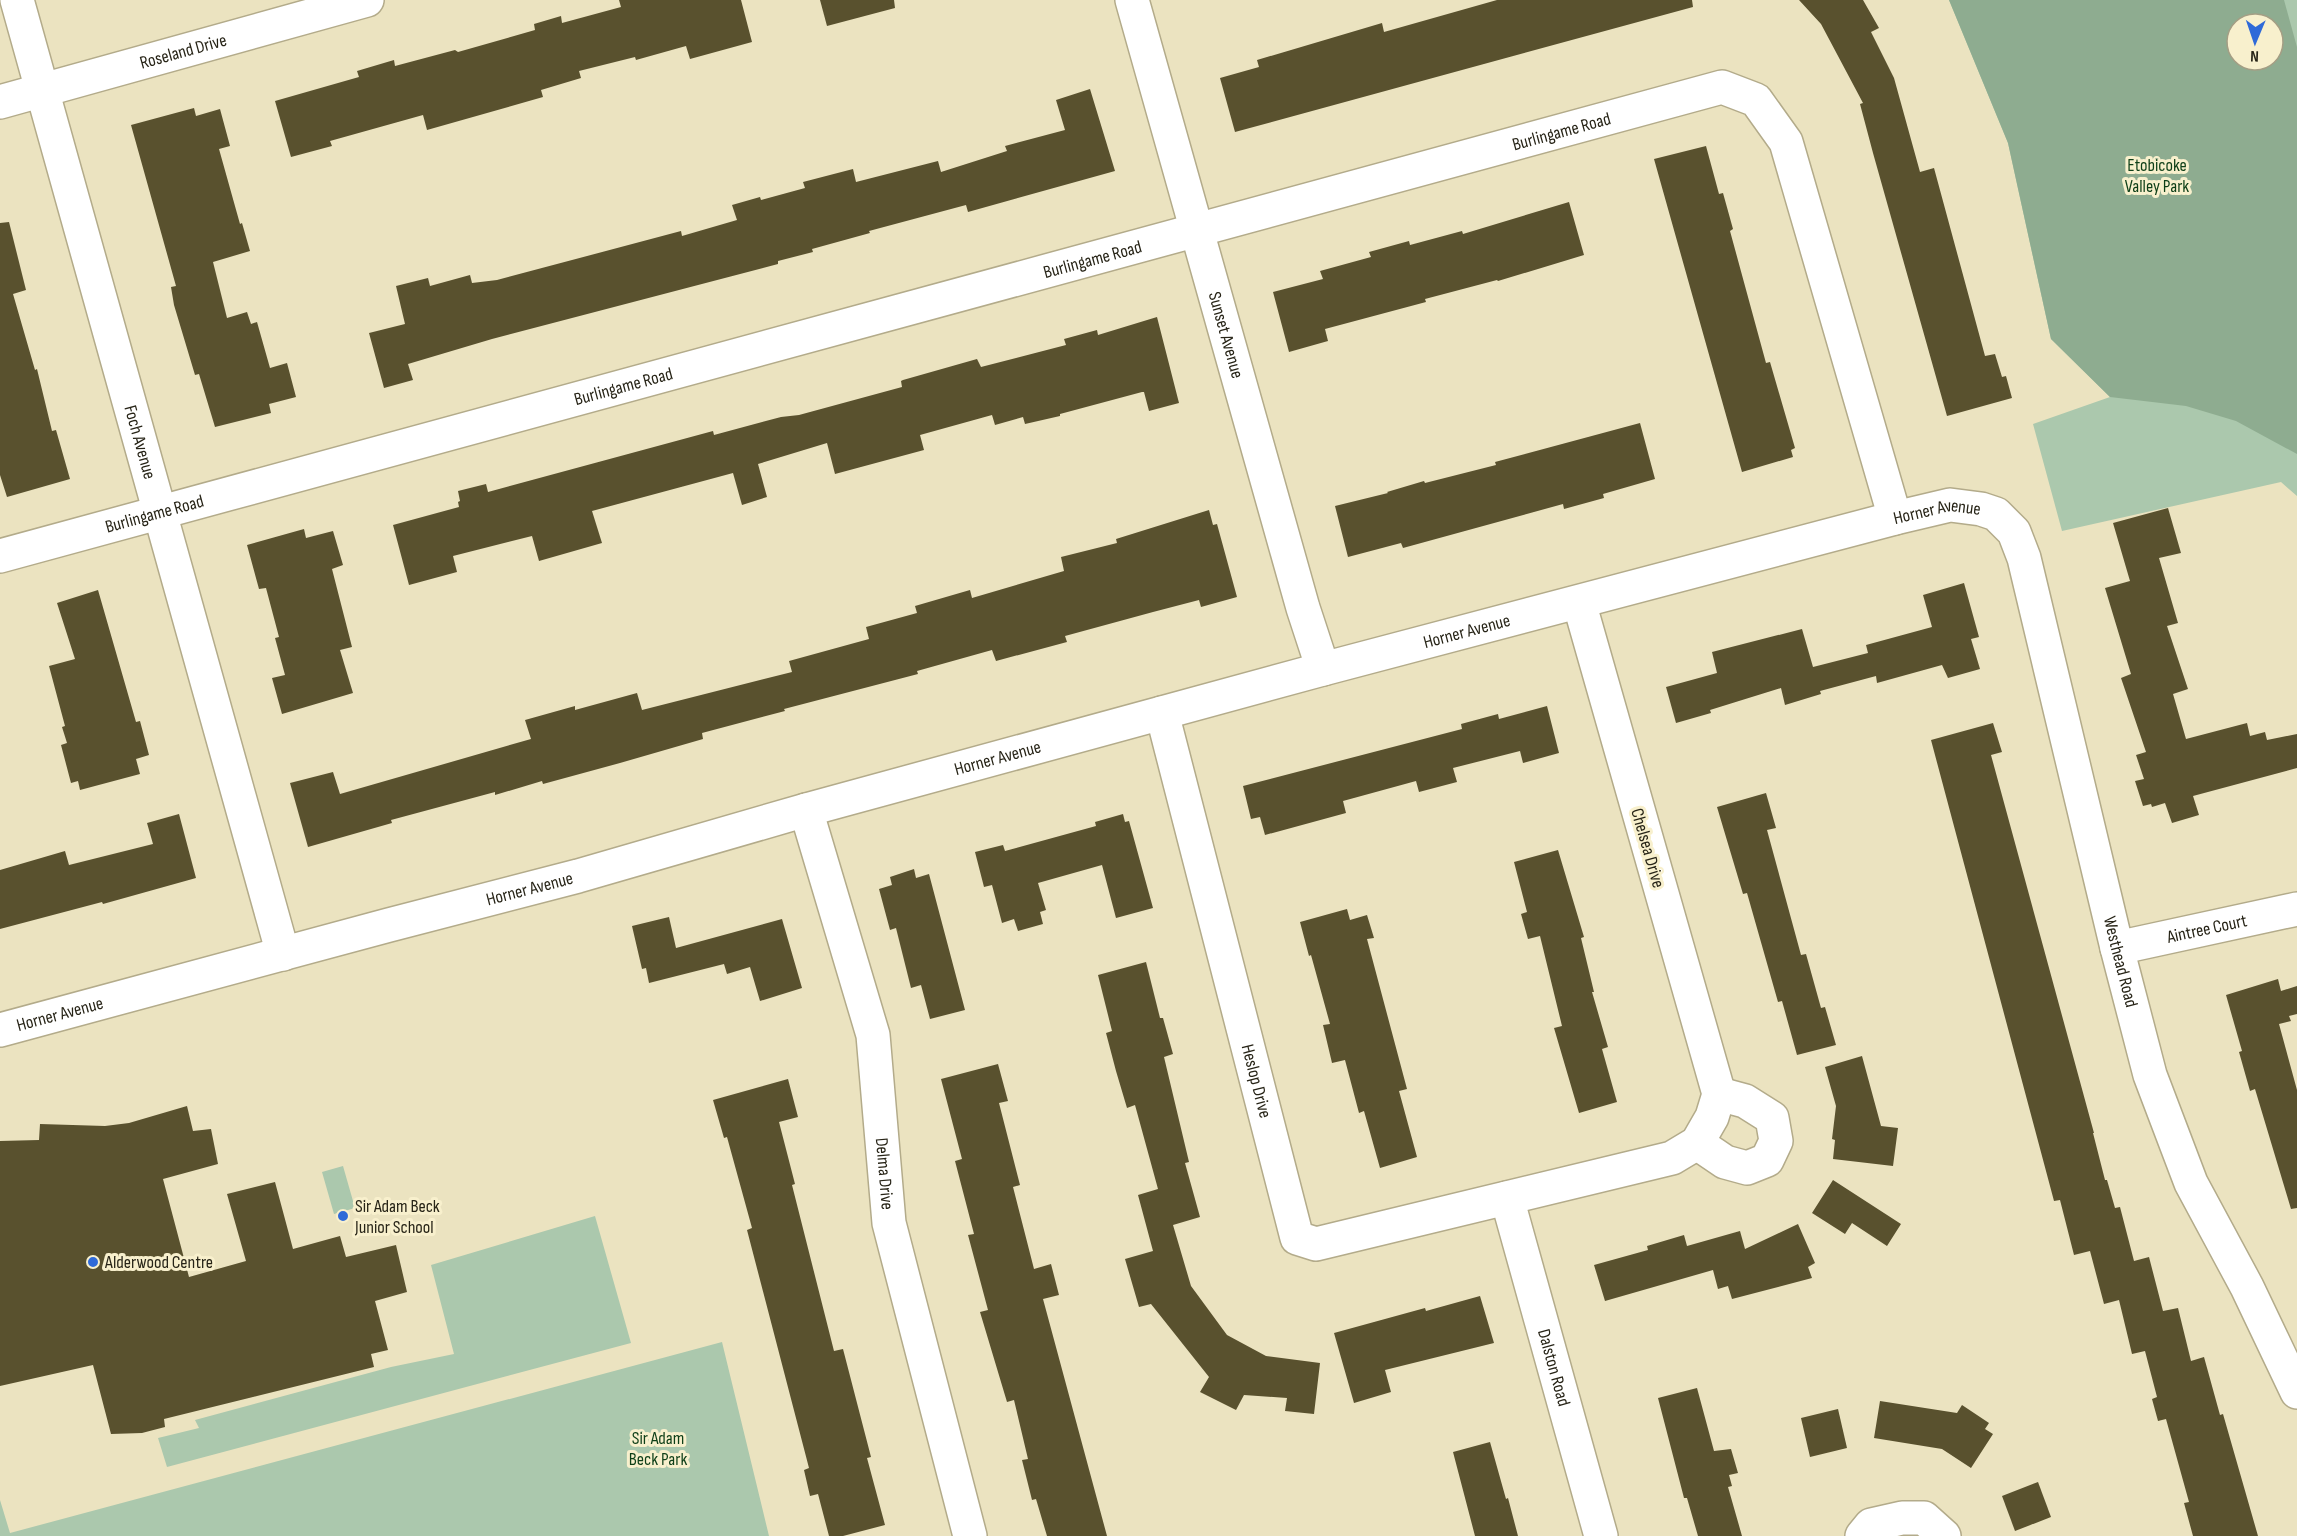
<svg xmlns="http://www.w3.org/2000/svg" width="2297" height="1536" font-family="'Sofia Sans Condensed',sans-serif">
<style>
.green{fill:#abc8ad;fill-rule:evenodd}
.forest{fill:#8eac90;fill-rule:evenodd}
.building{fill:#59512e}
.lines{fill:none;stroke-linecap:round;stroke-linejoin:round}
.minor-casing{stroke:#b3ab8a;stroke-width:36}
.minor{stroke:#fff;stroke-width:33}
.poi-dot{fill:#2f6ad8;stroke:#f8f0cd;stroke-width:2}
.labels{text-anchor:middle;stroke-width:6;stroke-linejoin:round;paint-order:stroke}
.street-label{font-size:18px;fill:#272417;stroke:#f8f0cd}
.park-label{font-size:18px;fill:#0e3f18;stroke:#f8f0cd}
.poi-label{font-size:18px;fill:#272417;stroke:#f8f0cd;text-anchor:start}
</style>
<rect width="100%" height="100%" fill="#ebe3c0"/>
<g class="green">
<path d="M 1949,0 L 2297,0 L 2297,496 L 2281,482 L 2062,531 L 2033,424 L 2110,397 L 2051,339 L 2008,143 ZM 2237,24 L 2273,24 L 2273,60 L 2237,60 Z"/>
<path d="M 343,1166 L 355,1208 L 334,1214 L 322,1172 Z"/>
<path d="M 595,1216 L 631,1343 L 167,1467 L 158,1438 L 199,1428 L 195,1420 L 391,1367 L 454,1354 L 431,1265 Z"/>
<path d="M 722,1342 L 769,1536 L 0,1536 L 0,1500 L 10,1533 Z"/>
</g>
<path class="forest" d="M 1949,0 L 2284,0 L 2297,47 L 2297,454 L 2236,421 L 2186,406 L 2110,397 L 2051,339 L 2008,143 ZM 2237,24 L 2273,24 L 2273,60 L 2237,60 Z"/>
<g class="building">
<path d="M 619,0 L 741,0 L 752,42 L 690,59 L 686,46 L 636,60 L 635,57 L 579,71 L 581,78 L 541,90 L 543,97 L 427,130 L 423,115 L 330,141 L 332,146 L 291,157 L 275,101 L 359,77 L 357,71 L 394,60 L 395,66 L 455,50 L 458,52 L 535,30 L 534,24 L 561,16 L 562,23 L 621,7 Z"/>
<path d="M 820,0 L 894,0 L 895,8 L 827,26 Z"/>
<path d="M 1497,0 L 1692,0 L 1693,7 L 1235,132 L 1220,78 L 1259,67 L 1257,60 L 1382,23 L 1384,32 Z"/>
<path d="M 1799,0 L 1863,0 L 1879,28 L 1871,32 L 1894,78 L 1920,172 L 1934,168 L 1985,356 L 1995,354 L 2002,377 L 2006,376 L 2012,398 L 1947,416 L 1873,153 L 1860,104 L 1863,103 L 1821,24 Z"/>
<path d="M 1090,89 L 1115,171 L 968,212 L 966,205 L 869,231 L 870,233 L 812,249 L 813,252 L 778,261 L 778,264 L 492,339 L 408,364 L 413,380 L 384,388 L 369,333 L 405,324 L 396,286 L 428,278 L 430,286 L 470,275 L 472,283 L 497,280 L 681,231 L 682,236 L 737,220 L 732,205 L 760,197 L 761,200 L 805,188 L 803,182 L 853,169 L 856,182 L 938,161 L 941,172 L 1007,151 L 1005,146 L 1065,130 L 1056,100 Z"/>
<path d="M 194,108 L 196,116 L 220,109 L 230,146 L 219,149 L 240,224 L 242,223 L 250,251 L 213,262 L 227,318 L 247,312 L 251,324 L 257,322 L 270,368 L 287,363 L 296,397 L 269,404 L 271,413 L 215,427 L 199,374 L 195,375 L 174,305 L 171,287 L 176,286 L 131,125 Z"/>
<path d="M 1706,146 L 1719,194 L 1723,193 L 1733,229 L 1730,231 L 1766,363 L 1770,362 L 1795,448 L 1791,450 L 1793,457 L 1742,472 L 1654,159 Z"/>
<path d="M 1569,202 L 1584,255 L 1498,281 L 1497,280 L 1425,299 L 1426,302 L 1325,329 L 1328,341 L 1289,352 L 1273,292 L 1323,279 L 1320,271 L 1371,257 L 1369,252 L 1409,241 L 1410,245 L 1462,231 L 1463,234 Z"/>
<path d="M 9,222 L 26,290 L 13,294 L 35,370 L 37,369 L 52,431 L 56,430 L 70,479 L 7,497 L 0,475 L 0,223 Z"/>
<path d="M 1157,317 L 1179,403 L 1149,411 L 1144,392 L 1142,392 L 1060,414 L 1060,416 L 1025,424 L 1023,417 L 995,425 L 992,415 L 920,435 L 924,450 L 835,474 L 827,443 L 758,464 L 767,497 L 742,505 L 733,473 L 592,511 L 602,543 L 539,561 L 532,536 L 453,556 L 457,572 L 409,585 L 393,525 L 459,507 L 458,502 L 460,501 L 458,491 L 486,484 L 488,492 L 713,431 L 714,435 L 781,417 L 799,415 L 902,387 L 901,381 L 903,380 L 977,359 L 981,367 L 1066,345 L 1064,339 L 1097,330 L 1098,335 Z"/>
<path d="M 1640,423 L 1655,479 L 1603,494 L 1604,498 L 1564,509 L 1563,504 L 1403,548 L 1401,543 L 1348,557 L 1335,506 L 1388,493 L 1387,492 L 1424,481 L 1425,483 L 1496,465 L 1495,462 Z"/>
<path d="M 2168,508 L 2181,553 L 2159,558 L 2178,623 L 2167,626 L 2188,689 L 2173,694 L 2186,739 L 2247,723 L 2250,736 L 2265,732 L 2267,740 L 2297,734 L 2297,768 L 2193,796 L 2199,815 L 2172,823 L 2165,803 L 2152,807 L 2151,804 L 2143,806 L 2135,781 L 2144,779 L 2136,755 L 2146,752 L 2121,678 L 2131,674 L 2105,588 L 2130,581 L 2113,523 Z"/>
<path d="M 1209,510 L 1213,525 L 1217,524 L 1237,597 L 1201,607 L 1199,600 L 1153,612 L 1065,636 L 1067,642 L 996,661 L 992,650 L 917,671 L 918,674 L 784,709 L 785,711 L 702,733 L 703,739 L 620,763 L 543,784 L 542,781 L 495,795 L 495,792 L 391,820 L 392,823 L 308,847 L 290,783 L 333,772 L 340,794 L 531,739 L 525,720 L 575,706 L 575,710 L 637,693 L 642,710 L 792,672 L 789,661 L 869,639 L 866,627 L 917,613 L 915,606 L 970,590 L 972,598 L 1064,571 L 1061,557 L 1117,543 L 1116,539 Z"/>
<path d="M 304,529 L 306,538 L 333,531 L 343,565 L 332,569 L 352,647 L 340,650 L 353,693 L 282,714 L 272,678 L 285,675 L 275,638 L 279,637 L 266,588 L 259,589 L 247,545 Z"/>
<path d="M 1964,583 L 1979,637 L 1971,639 L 1980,669 L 1948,678 L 1942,665 L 1877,683 L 1876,676 L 1820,691 L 1821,694 L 1785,705 L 1781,688 L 1710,710 L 1711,713 L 1676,723 L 1666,687 L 1717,673 L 1712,652 L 1802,629 L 1813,667 L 1868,653 L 1866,645 L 1932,627 L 1923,595 Z"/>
<path d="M 98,590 L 136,722 L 140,721 L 149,755 L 136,759 L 140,774 L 80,790 L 78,781 L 71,783 L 61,745 L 67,743 L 62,727 L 65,726 L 49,666 L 75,659 L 57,603 Z"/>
<path d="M 1547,706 L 1559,753 L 1523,763 L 1520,751 L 1453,768 L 1457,782 L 1419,792 L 1416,781 L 1343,801 L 1346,813 L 1265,835 L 1260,817 L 1251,819 L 1243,786 L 1462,729 L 1461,724 L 1498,714 L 1499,719 Z"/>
<path d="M 1993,723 L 2002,752 L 1991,755 L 2094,1133 L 2093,1133 L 2105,1180 L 2107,1180 L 2115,1208 L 2120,1207 L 2134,1261 L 2149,1257 L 2163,1311 L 2178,1308 L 2191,1361 L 2204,1357 L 2220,1415 L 2223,1414 L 2258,1536 L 2193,1536 L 2184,1503 L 2189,1502 L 2166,1419 L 2158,1421 L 2152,1399 L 2157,1397 L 2145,1351 L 2132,1354 L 2119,1300 L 2104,1304 L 2090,1251 L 2074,1255 L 2060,1200 L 2054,1201 L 1931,740 Z"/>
<path d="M 1766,793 L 1776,828 L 1767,830 L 1801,955 L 1806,954 L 1821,1008 L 1825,1007 L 1836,1045 L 1797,1055 L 1782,1001 L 1778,1002 L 1747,893 L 1743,894 L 1717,807 Z"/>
<path d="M 179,814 L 196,878 L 103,904 L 102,902 L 0,929 L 0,870 L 65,851 L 69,865 L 153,844 L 147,823 Z"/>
<path d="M 1123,814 L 1125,822 L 1129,821 L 1153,908 L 1116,918 L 1102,865 L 1038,883 L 1046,910 L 1040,912 L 1043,924 L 1018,931 L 1014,919 L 1002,923 L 992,885 L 984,887 L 975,852 L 1003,845 L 1005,851 L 1096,826 L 1095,822 Z"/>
<path d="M 1558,850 L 1584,937 L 1581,938 L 1594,992 L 1592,992 L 1608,1047 L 1602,1049 L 1617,1102 L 1579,1113 L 1554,1028 L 1562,1026 L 1540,936 L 1528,939 L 1521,914 L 1527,912 L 1514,862 Z"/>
<path d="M 914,869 L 916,878 L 929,874 L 965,1010 L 930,1019 L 921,985 L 911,988 L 896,928 L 890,930 L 879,889 L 892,885 L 890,877 Z"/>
<path d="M 1347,909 L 1350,920 L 1367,915 L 1374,938 L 1367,939 L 1407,1089 L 1399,1091 L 1417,1157 L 1380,1168 L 1364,1111 L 1359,1113 L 1345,1060 L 1332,1063 L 1323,1025 L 1330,1024 L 1311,955 L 1309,956 L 1300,922 Z"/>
<path d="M 669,917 L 676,948 L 782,919 L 802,988 L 760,1001 L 750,967 L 727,974 L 724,964 L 649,983 L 646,968 L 642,969 L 632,926 Z"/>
<path d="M 1146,962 L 1160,1018 L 1163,1018 L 1173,1054 L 1164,1057 L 1189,1162 L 1185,1163 L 1200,1217 L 1173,1225 L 1191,1286 L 1227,1335 L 1266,1356 L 1320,1363 L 1314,1414 L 1285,1411 L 1287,1398 L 1244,1395 L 1236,1410 L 1200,1392 L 1209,1377 L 1151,1304 L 1139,1307 L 1125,1259 L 1153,1251 L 1138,1195 L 1158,1189 L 1135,1105 L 1127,1108 L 1116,1071 L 1106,1033 L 1112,1031 L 1098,975 Z"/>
<path d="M 2278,979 L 2281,991 L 2297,986 L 2297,1014 L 2289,1016 L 2291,1021 L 2279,1024 L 2297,1090 L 2297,1208 L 2291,1209 L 2255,1089 L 2250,1091 L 2239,1052 L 2242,1051 L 2226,995 Z"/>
<path d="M 1862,1056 L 1881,1126 L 1898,1128 L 1893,1166 L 1833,1159 L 1835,1140 L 1832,1139 L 1836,1106 L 1825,1067 Z"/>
<path d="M 998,1064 L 1008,1101 L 999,1103 L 1020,1185 L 1013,1187 L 1034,1269 L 1051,1264 L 1059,1295 L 1043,1299 L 1107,1536 L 1047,1536 L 1036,1499 L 1032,1500 L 1022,1460 L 1028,1459 L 1014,1400 L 1007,1402 L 980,1312 L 988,1310 L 968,1235 L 974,1234 L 955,1161 L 962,1159 L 941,1079 Z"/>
<path d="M 788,1079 L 798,1117 L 779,1122 L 795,1184 L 792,1185 L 834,1351 L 843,1349 L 871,1457 L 867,1458 L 885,1525 L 843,1536 L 829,1536 L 818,1494 L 810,1496 L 804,1470 L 809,1468 L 747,1230 L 752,1228 L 727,1137 L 724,1138 L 713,1100 Z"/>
<path d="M 187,1106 L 193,1131 L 211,1129 L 218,1164 L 163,1179 L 189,1277 L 246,1261 L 227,1194 L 275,1182 L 293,1249 L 340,1236 L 346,1257 L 396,1245 L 407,1292 L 375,1301 L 388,1350 L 371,1354 L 374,1367 L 164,1419 L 165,1427 L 142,1433 L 111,1434 L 93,1365 L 0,1386 L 0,1141 L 39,1140 L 40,1124 L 105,1126 L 129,1123 Z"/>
<path d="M 1833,1180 L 1901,1224 L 1887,1246 L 1852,1223 L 1845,1234 L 1812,1213 Z"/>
<path d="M 1798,1224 L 1815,1263 L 1808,1267 L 1812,1278 L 1732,1299 L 1728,1286 L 1718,1289 L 1713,1270 L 1605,1301 L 1594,1265 L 1648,1250 L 1647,1246 L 1684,1235 L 1687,1246 L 1740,1231 L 1745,1249 Z"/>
<path d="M 1480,1296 L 1494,1343 L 1385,1370 L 1391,1392 L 1354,1403 L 1334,1333 L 1425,1308 L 1426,1311 Z"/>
<path d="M 1697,1388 L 1714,1451 L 1731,1449 L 1738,1473 L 1729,1475 L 1732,1486 L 1728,1487 L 1742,1536 L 1698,1536 L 1687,1498 L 1684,1498 L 1658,1398 Z"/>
<path d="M 1880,1401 L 1957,1413 L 1962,1405 L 1989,1423 L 1985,1429 L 1993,1434 L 1971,1468 L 1942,1449 L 1874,1438 Z"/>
<path d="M 1838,1409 L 1847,1448 L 1810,1457 L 1801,1418 Z"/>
<path d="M 1490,1442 L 1506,1499 L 1508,1498 L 1518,1536 L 1475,1536 L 1453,1452 Z"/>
<path d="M 2038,1482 L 2051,1517 L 2015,1531 L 2002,1496 Z"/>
</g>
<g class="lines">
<g class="minor-casing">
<g id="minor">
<path id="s1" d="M 17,0 L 283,954"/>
<path id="s2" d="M 1132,0 L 1303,608 L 1323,669"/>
<path id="s3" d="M 0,102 L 367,0"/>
<path id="s4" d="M 0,556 C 574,398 1149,246 1722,87 L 1756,100 L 1786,142 L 1895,518"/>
<path id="s5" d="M 1162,713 L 1297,1238 L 1316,1244 L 1672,1158 L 1697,1143 L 1712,1117 L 1719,1094 L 1579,602"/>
<path id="s6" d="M 806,810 L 873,1035 L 889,1223 L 970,1536"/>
<path id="s7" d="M 2117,948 L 2297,909"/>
<path id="s8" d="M 0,1030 L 389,925 L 578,876 L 806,810 L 1323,669 L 1895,518 L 1950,505 L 1981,509 L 1996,514 L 2014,532 L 2024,558 L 2117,948 L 2150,1075 L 2191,1183 L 2247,1287 L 2297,1392"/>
<path d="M 1697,1143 L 1725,1162 L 1747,1168 L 1767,1160 L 1776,1141 L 1772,1118 L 1745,1101 L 1719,1094"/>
<path id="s9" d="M 1507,1198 L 1601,1536"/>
<path d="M 1862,1536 L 1871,1525 L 1902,1518 L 1924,1518 L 1944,1536"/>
</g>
</g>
<use href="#minor" class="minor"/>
</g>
<g class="poi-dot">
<circle cx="343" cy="1216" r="6"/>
<circle cx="93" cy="1262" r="6"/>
</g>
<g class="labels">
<g class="street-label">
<text dy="6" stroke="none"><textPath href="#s3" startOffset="190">Roseland Drive</textPath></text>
<text dy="6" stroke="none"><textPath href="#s4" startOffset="1618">Burlingame Road</textPath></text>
<text dy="6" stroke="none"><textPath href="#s4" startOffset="1132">Burlingame Road</textPath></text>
<text dy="6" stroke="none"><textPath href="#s2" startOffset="348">Sunset Avenue</textPath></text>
<text dy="6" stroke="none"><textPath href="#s4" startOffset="646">Burlingame Road</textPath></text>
<text dy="6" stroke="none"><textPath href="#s1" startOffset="459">Foch Avenue</textPath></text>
<text dy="6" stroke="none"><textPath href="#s4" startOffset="160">Burlingame Road</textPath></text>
<text dy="6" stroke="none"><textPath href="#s8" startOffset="2006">Horner Avenue</textPath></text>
<text dy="6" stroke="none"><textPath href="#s8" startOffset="1520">Horner Avenue</textPath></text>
<text dy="6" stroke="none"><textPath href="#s8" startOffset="1034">Horner Avenue</textPath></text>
<text transform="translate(1648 848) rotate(74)" y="6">Chelsea Drive</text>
<text dy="6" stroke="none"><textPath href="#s8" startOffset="548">Horner Avenue</textPath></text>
<text dy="6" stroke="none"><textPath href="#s7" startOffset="92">Aintree Court</textPath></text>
<text dy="6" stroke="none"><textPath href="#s8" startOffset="2535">Westhead Road</textPath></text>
<text dy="6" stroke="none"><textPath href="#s8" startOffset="62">Horner Avenue</textPath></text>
<text dy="6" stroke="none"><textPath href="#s5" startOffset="380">Heslop Drive</textPath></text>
<text dy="6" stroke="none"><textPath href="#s6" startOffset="374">Delma Drive</textPath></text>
<text dy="6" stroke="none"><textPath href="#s9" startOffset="176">Dalston Road</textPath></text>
</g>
<g class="park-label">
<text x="2157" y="171">Etobicoke<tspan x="2157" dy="21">Valley Park</tspan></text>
<text x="658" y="1444">Sir Adam<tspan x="658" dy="21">Beck Park</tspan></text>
</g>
<g class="poi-label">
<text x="355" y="1212">Sir Adam Beck<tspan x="355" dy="21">Junior School</tspan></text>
<text x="105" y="1268">Alderwood Centre</text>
</g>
</g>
<g transform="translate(2255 42) rotate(182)"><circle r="28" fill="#f8f0cd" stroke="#a49e84" stroke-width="1.5"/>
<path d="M0-4.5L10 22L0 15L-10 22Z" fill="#2f6ad8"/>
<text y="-9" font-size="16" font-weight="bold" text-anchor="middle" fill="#272417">N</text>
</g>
</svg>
